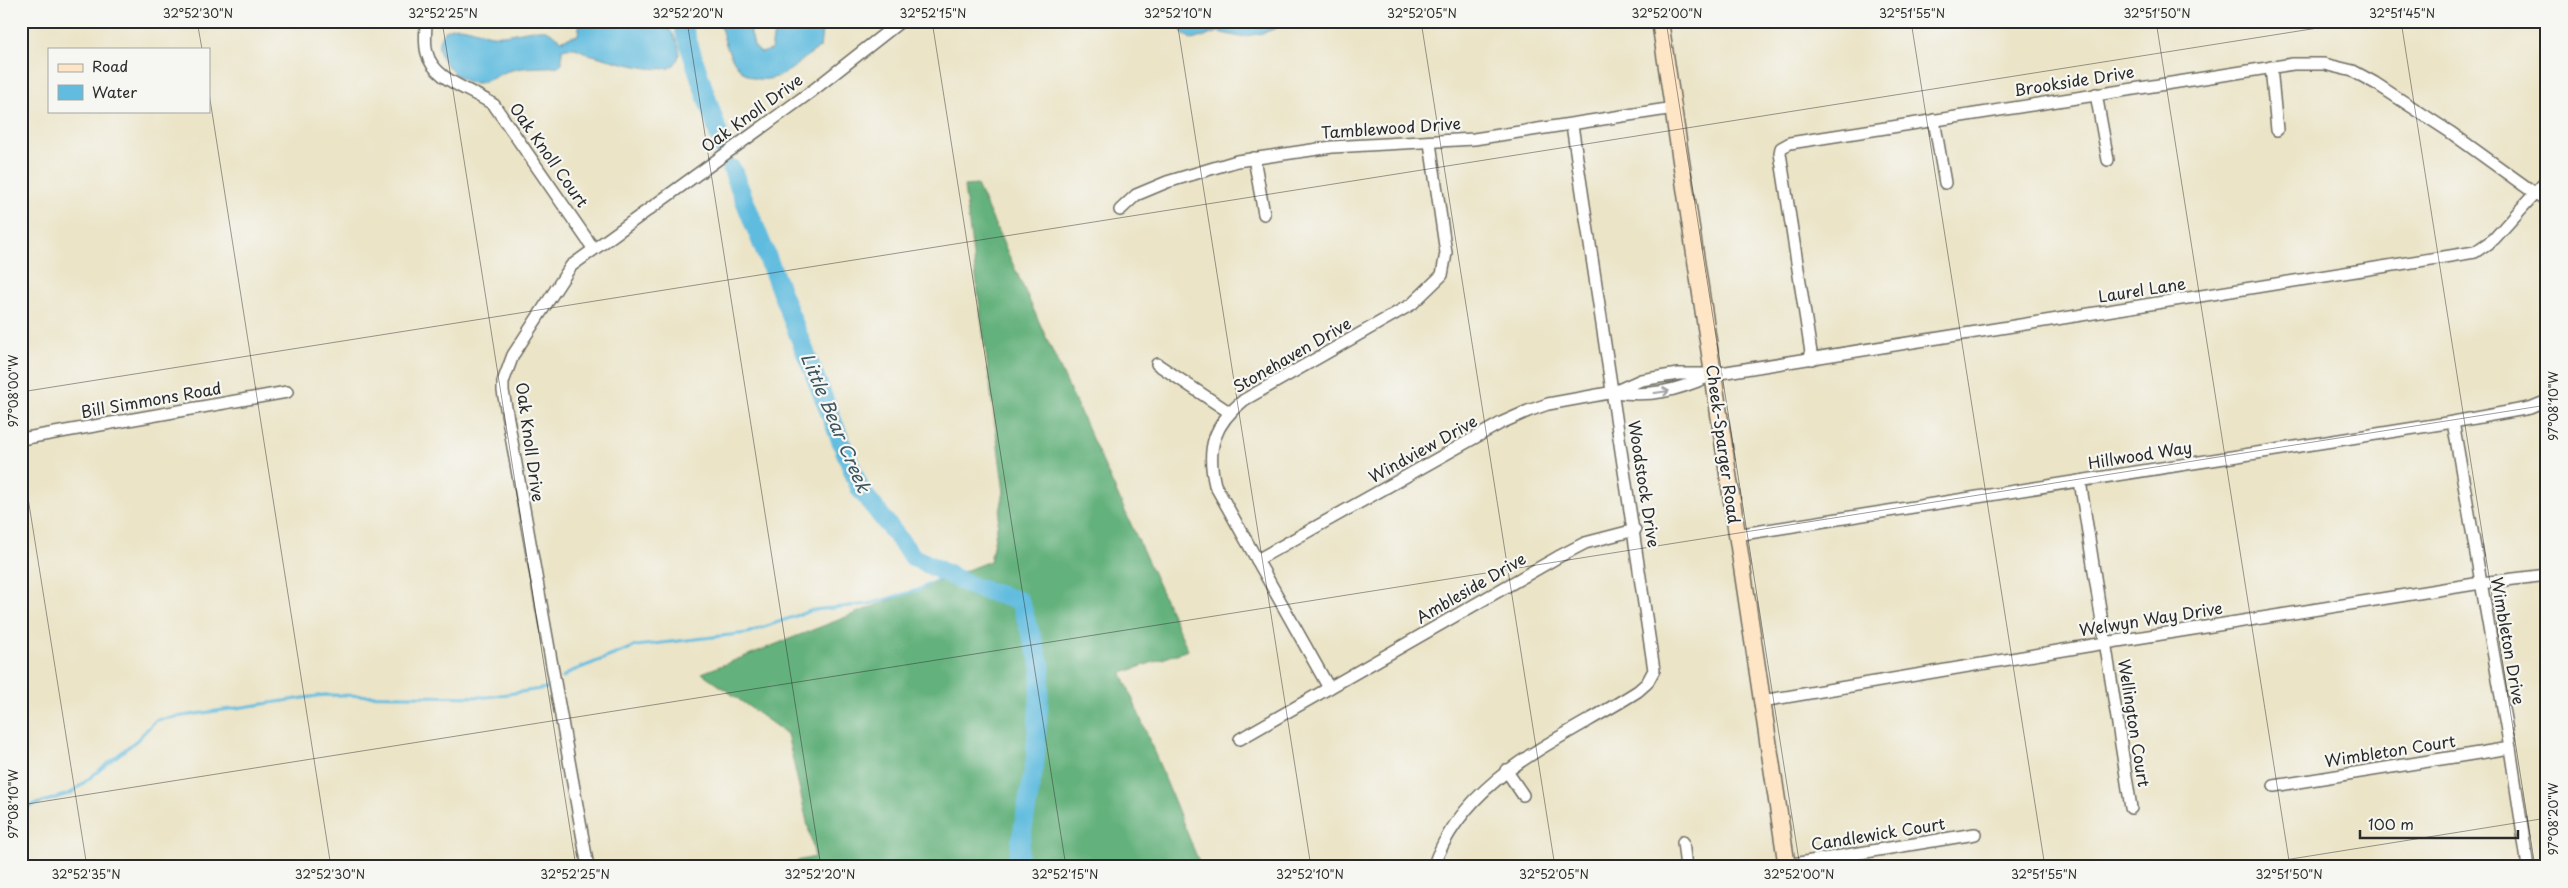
<svg xmlns="http://www.w3.org/2000/svg" width="2568" height="888" font-family="'Playpen Sans',sans-serif">
<style>
.forest{fill:#63b17b;stroke:#476e53}
.water{fill:#61bcdf;stroke:#467485}
.lines{fill:none;stroke-linecap:round;stroke-linejoin:round}
.stream{stroke:#61bcdf;stroke-width:3}
.river{stroke:#61bcdf;stroke-width:19}
.street-casing{stroke:#6e6c62;stroke-width:14}
.secondary-casing{stroke:#6e6c62;stroke-width:19}
.street{stroke:#fff;stroke-width:11}
.secondary{stroke:#fde5c5;stroke-width:16}
.oneway{stroke:#a0a0a0}
.ticks{fill:none;stroke:#2b2b2b;stroke-width:1;stroke-opacity:0.45}
.labels{text-anchor:middle;stroke-width:4.5;stroke-linejoin:round;paint-order:stroke}
.street-label{font-size:16px;fill:#2b2b2b;stroke:#f6f6f2}
.water-label{font-size:18px;font-style:italic;fill:#3b5661;stroke:#f6f6f2}
.neatline{fill:none;stroke:#2b2b2b;stroke-width:2}
.ticks-label{font-size:12px;text-anchor:middle;fill:#2b2b2b}
</style>
<rect width="100%" height="100%" fill="#f6f6f2"/>
<filter id="ink" filterUnits="userSpaceOnUse"><feTurbulence type="fractalNoise" baseFrequency=".02" numOctaves="2"/><feDisplacementMap in="SourceGraphic" scale="10" xChannelSelector="R" yChannelSelector="G"/><feConvolveMatrix kernelMatrix="1 2 1 2 8 2 1 2 1" color-interpolation-filters="sRGB"/></filter>
<filter id="wash" filterUnits="userSpaceOnUse"><feTurbulence type="fractalNoise" baseFrequency=".0096" numOctaves="4" result="noise"/><feDisplacementMap in="SourceGraphic" scale="20" xChannelSelector="R" yChannelSelector="G"/><feGaussianBlur stdDeviation="1.12" result="paint"/><feColorMatrix in="noise" values="0 0 0 0 0 0 0 0 0 0 0 0 0 0 0 0 0 1.4 0 .05"/><feComposite in="paint" operator="in"/></filter>
<g filter="url(#wash)">
<rect width="100%" height="100%" fill="#ebe4c7"/>
<path class="forest" d="M 977,185 L 1188,650 L 1122,673 L 1199,862 L 1151,867 L 770,867 L 815,857 L 787,734 L 702,673 L 990,561 L 1004,492 L 964,186 Z"/>
<g class="water">
<path d="M 580,21 L 661,21 C 674,31 689,56 670,68 C 650,72 612,60 592,55 C 578,51 578,45 562,49 L 562,63 L 558,66 C 543,68 528,66 512,70 C 500,72 489,83 477,83 C 454,84 424,45 447,30 C 459,22 479,33 492,35 C 510,37 527,28 545,30 C 552,31 555,38 562,40 L 578,35 Z"/>
<path d="M 720,21 L 748,21 L 754,46 L 761,53 L 771,50 L 776,21 L 823,21 L 820,48 C 807,54 798,66 785,73 C 744,95 726,56 720,21 Z"/>
<path d="M 1176,21 L 1280,21 L 1281,22 L 1277,28 L 1263,33 L 1240,37 L 1218,32 L 1192,40 L 1182,32 Z"/>
</g>
<g class="lines">
<g class="stream">
<path d="M 562,678 L 570,672 L 636,646 L 747,633 L 813,610 L 869,604 L 918,590 L 948,574"/>
<path d="M 21,809 L 71,793 L 137,740 L 156,720 L 324,695 L 487,697 L 547,688"/>
</g>
<g class="river">
<path d="M 681,21 L 724,150"/>
<path d="M 732,169 L 860,489 L 913,557 L 974,587 L 1020,601 L 1041,666 L 1035,762 L 1016,867"/>
</g>
</g>
</g>
<g filter="url(#ink)">
<g class="lines">
<g class="street-casing">
<g id="street">
<path d="M 426,21 C 426,31 424,43 427,53 C 433,80 473,90 494,105 L 593,248"/>
<path d="M 2271,67 L 2277,130"/>
<path d="M 2096,94 L 2108,160"/>
<path d="M 1934,120 L 1945,183"/>
<path d="M 1254,158 L 1264,214"/>
<path d="M 1120,210 L 1136,195 L 1167,182 L 1237,161 L 1332,147 L 1474,139 L 1674,108"/>
<path d="M 1812,359 L 1780,153 L 1781,148 L 1790,143 L 2293,64 L 2324,64 L 2353,71 L 2375,83 L 2450,132 L 2547,202"/>
<path d="M 1157,364 L 1229,412"/>
<path d="M 1614,392 C 1652,397 1675,391 1710,376"/>
<path d="M 2453,422 L 2510,748 L 2528,867"/>
<path d="M 21,439 L 287,392"/>
<path d="M 2080,481 L 2131,808"/>
<path d="M 1736,535 L 2453,422 L 2530,408 L 2547,401"/>
<path d="M 1257,560 L 1501,423 L 1528,411 L 1548,404 L 1614,392 L 1641,380 L 1678,374 L 1714,374 L 2475,252 L 2494,239 L 2547,180"/>
<path d="M 1329,688 L 1215,485 C 1206,448 1214,424 1244,400 L 1412,304 L 1442,275 L 1446,253 L 1430,143"/>
<path d="M 1762,701 L 2105,643 L 2481,583 L 2547,575"/>
<path d="M 1240,739 L 1558,557 L 1585,543 L 1635,530"/>
<path d="M 1506,770 L 1523,795"/>
<path d="M 2274,786 L 2510,748"/>
<path d="M 1683,842 L 1686,867"/>
<path d="M 1787,865 L 1975,834"/>
<path d="M 588,867 L 503,391 L 503,382 L 513,355 L 571,266 L 812,91 L 901,21"/>
<path d="M 1433,867 C 1466,774 1562,740 1638,691 L 1647,683 L 1654,670 L 1572,125"/>
</g>
</g>
<g class="secondary-casing">
<path id="secondary" d="M 1660,21 L 1787,867"/>
</g>
<use href="#street" class="street"/>
<use href="#secondary" class="secondary"/>
</g>
<defs><path id="oneway-shaft" d="M-6 0H5M1.5-3L5.5 0L1.5 3" fill="none" stroke-width="1.6" stroke-linecap="round" stroke-linejoin="round" transform="scale(1.25)"/></defs>
<use class="oneway" href="#oneway-shaft" transform="translate(1662 392) rotate(-8)"/>
</g>
<path class="ticks" d="M 197,21 L 202,49M 442,21 L 576,867M 687,21 L 821,867M 932,21 L 1066,867M 1177,21 L 1311,867M 1421,21 L 1555,867M 1666,21 L 1800,867M 1911,21 L 2045,867M 2156,21 L 2290,867M 2401,21 L 2535,867M 209,93 L 331,867M 21,392 L 2362,21M 21,454 L 87,867M 21,805 L 2547,405M 2241,867 L 2547,818"/>
<g class="labels">
<g class="street-label">
<text transform="translate(2074 81) rotate(-9)" y="6">Brookside Drive</text>
<text transform="translate(752 113) rotate(-36)" y="6">Oak Knoll Drive</text>
<text transform="translate(1391 128) rotate(-4)" y="6">Tamblewood Drive</text>
<text transform="translate(549 155) rotate(55)" y="6">Oak Knoll Court</text>
<text transform="translate(2142 290) rotate(-9)" y="6">Laurel Lane</text>
<text transform="translate(1292 355) rotate(-30)" y="6">Stonehaven Drive</text>
<text transform="translate(151 400) rotate(-10)" y="6">Bill Simmons Road</text>
<text transform="translate(530 442) rotate(82)" y="6">Oak Knoll Drive</text>
<text transform="translate(1723 444) rotate(82)" y="6">Cheek-Sparger Road</text>
<text transform="translate(1423 449) rotate(-29)" y="6">Windview Drive</text>
<text transform="translate(2140 455) rotate(-9)" y="6">Hillwood Way</text>
<text transform="translate(1644 484) rotate(81)" y="6">Woodstock Drive</text>
<text transform="translate(1471 588) rotate(-30)" y="6">Ambleside Drive</text>
<text transform="translate(2151 619) rotate(-9)" y="6">Welwyn Way Drive</text>
<text transform="translate(2508 641) rotate(80)" y="6">Wimbleton Drive</text>
<text transform="translate(2134 723) rotate(81)" y="6">Wellington Court</text>
<text transform="translate(2390 751) rotate(-9)" y="6">Wimbleton Court</text>
<text transform="translate(1878 834) rotate(-9)" y="6">Candlewick Court</text>
</g>
<g class="water-label">
<text transform="translate(835 423) rotate(67)" y="6">Little Bear Creek</text>
</g>
</g>
<rect width="2568" height="888" fill="none" stroke="#f6f6f2" stroke-width="55"/>
<rect x="48" y="48" width="162" height="65" fill="#f6f6f2" stroke="#a5a5a2"/>
<rect x="58" y="64" width="25" height="8" fill="#fde5c5" stroke="#a5a5a2"/>
<text x="92" y="72" font-size="15" fill="#2b2b2b">Road</text>
<rect x="58" y="85" width="25" height="15" fill="#61bcdf" stroke="#a5a5a2"/>
<text x="92" y="98" font-size="15" fill="#2b2b2b">Water</text>
<path d="M2360 830v8h158v-8" fill="none" stroke="#2b2b2b" stroke-width="2.5"/>
<text x="2368" y="830" font-size="15" fill="#2b2b2b" stroke="#f6f6f2" stroke-width="4" paint-order="stroke">100 m</text>
<rect x="28" y="28" width="2512" height="832" class="neatline"/>
<g class="ticks-label">
<text x="198" y="18">32°52'30"N</text>
<text x="443" y="18">32°52'25"N</text>
<text x="688" y="18">32°52'20"N</text>
<text x="933" y="18">32°52'15"N</text>
<text x="1178" y="18">32°52'10"N</text>
<text x="1422" y="18">32°52'05"N</text>
<text x="1667" y="18">32°52'00"N</text>
<text x="1912" y="18">32°51'55"N</text>
<text x="2157" y="18">32°51'50"N</text>
<text x="2402" y="18">32°51'45"N</text>
<text transform="translate(14 391) rotate(-90)" y="4">97°08'00"W</text>
<text transform="translate(2554 406) rotate(-90)" y="4">97°08'10"W</text>
<text transform="translate(14 804) rotate(-90)" y="4">97°08'10"W</text>
<text transform="translate(2554 819) rotate(-90)" y="4">97°08'20"W</text>
<text x="86" y="879">32°52'35"N</text>
<text x="330" y="879">32°52'30"N</text>
<text x="575" y="879">32°52'25"N</text>
<text x="820" y="879">32°52'20"N</text>
<text x="1065" y="879">32°52'15"N</text>
<text x="1310" y="879">32°52'10"N</text>
<text x="1554" y="879">32°52'05"N</text>
<text x="1799" y="879">32°52'00"N</text>
<text x="2044" y="879">32°51'55"N</text>
<text x="2289" y="879">32°51'50"N</text>
</g>
</svg>
